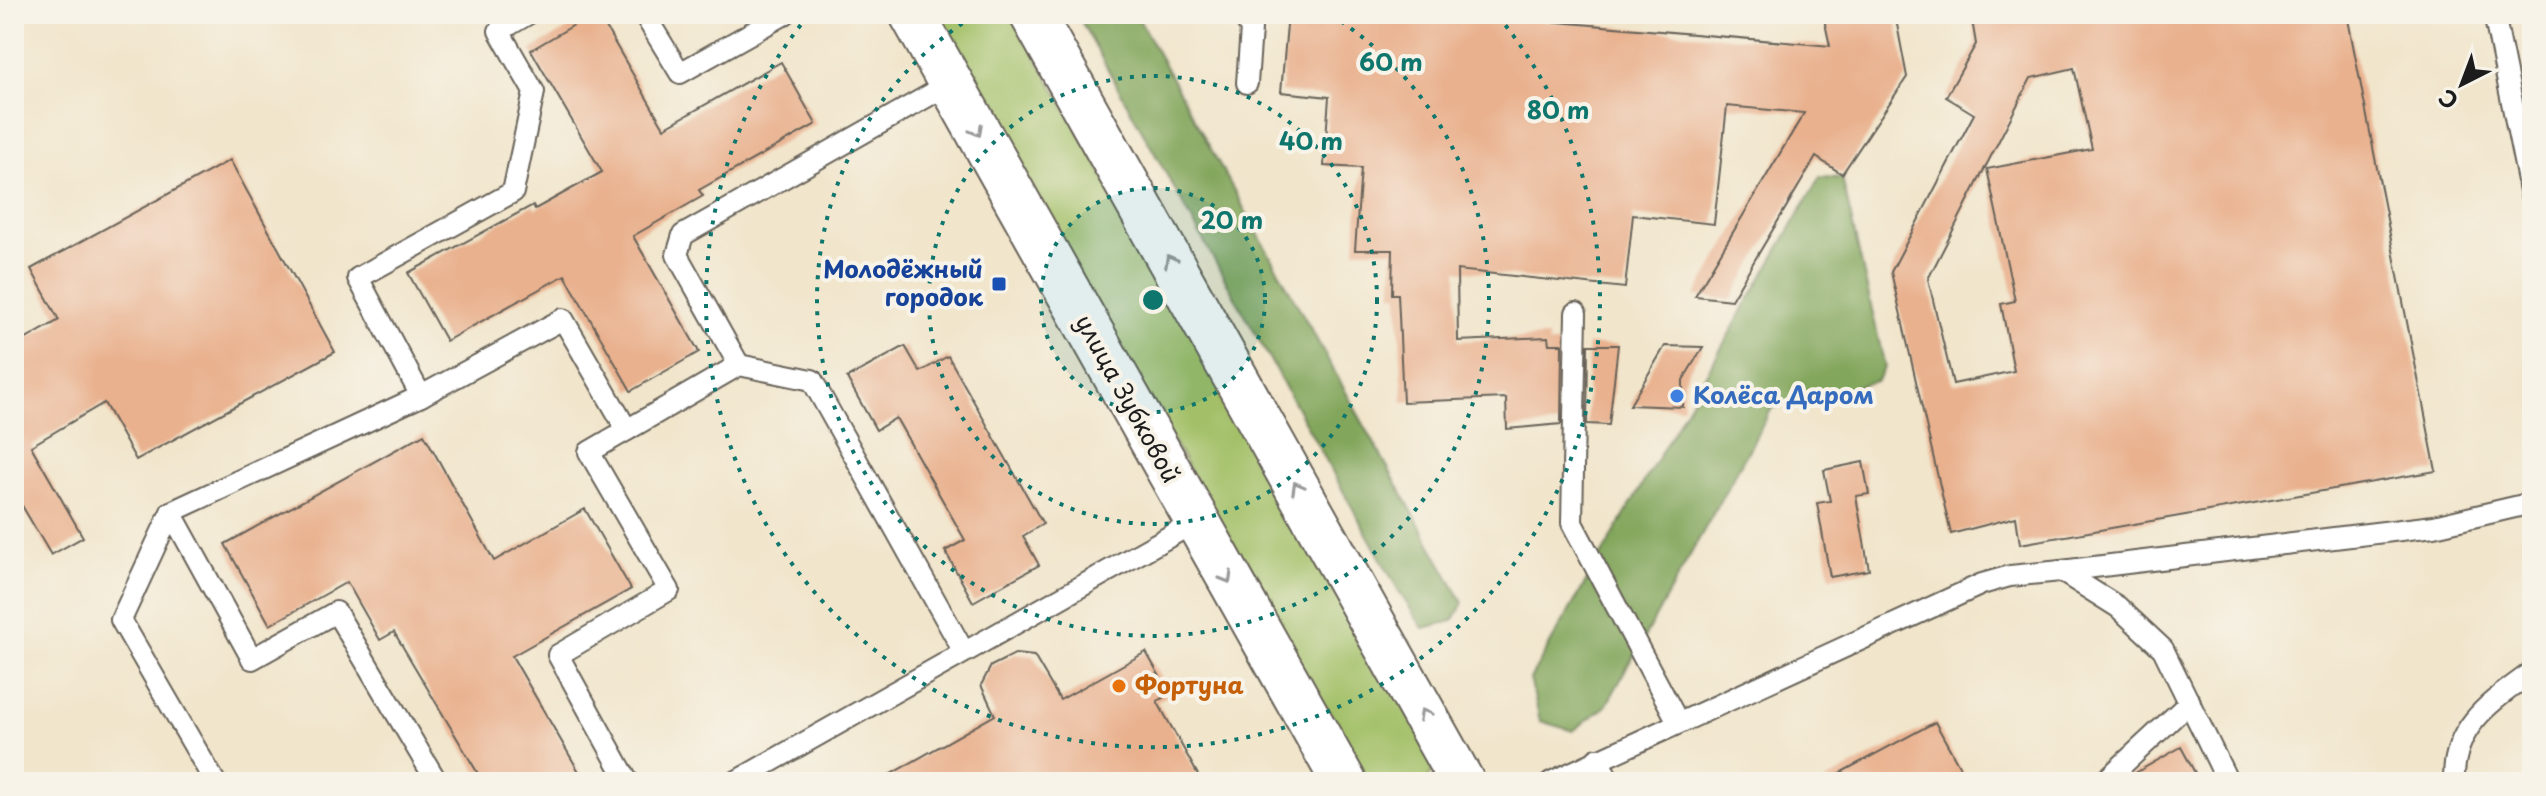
<svg xmlns="http://www.w3.org/2000/svg" width="2546" height="796" font-family="'Playpen Sans',sans-serif">
<style>
.green{fill:#a3c068;stroke:#606e42;stroke-width:2}
.forest{fill:#82a65c;stroke:#4f613c;stroke-width:2}
.building{fill:#e9b18e;fill-rule:evenodd}
.lines{fill:none;stroke-linecap:round;stroke-linejoin:round}
.service-casing{stroke:#676259;stroke-width:24}
.primary-casing{stroke:#676259;stroke-width:48}
.service{stroke:#fff;stroke-width:20}
.primary{stroke:#fff;stroke-width:44}
.oneway{stroke:#999}
.ring{fill:none;stroke:#0f766e;stroke-width:4;stroke-dasharray:4 8}
.transit-dot{fill:#1a4fb4;stroke:#f7f3e8;stroke-width:3}
.shop-dot{fill:#3f7fe0;stroke:#f7f3e8;stroke-width:3}
.food-dot{fill:#e8710a;stroke:#f7f3e8;stroke-width:3}
.labels{text-anchor:middle;stroke-width:8;stroke-linejoin:round;paint-order:stroke}
.transit-label{font-size:24px;font-weight:bold;fill:#164399;stroke:#f7f3e8;text-anchor:end}
.shop-label{font-size:24px;font-weight:bold;fill:#366cbe;stroke:#f7f3e8;text-anchor:start}
.street-label{font-size:24px;fill:#1c1c1c;stroke:#f7f3e8}
.food-label{font-size:24px;font-weight:bold;fill:#c56008;stroke:#f7f3e8;text-anchor:start}
.centre{fill:#0f766e;stroke:#f7f3e8;stroke-width:4}
.ring-label{font-size:24px;text-anchor:middle;font-weight:bold;fill:#0f766e;stroke:#f7f3e8;stroke-width:8;stroke-linejoin:round;paint-order:stroke}
</style>
<rect width="100%" height="100%" fill="#f7f3e8"/>
<filter id="ink" filterUnits="userSpaceOnUse"><feTurbulence type="fractalNoise" baseFrequency=".0125" numOctaves="2"/><feDisplacementMap in="SourceGraphic" scale="16" xChannelSelector="R" yChannelSelector="G"/><feConvolveMatrix kernelMatrix="1 2 1 2 8 2 1 2 1" color-interpolation-filters="sRGB"/></filter>
<filter id="wash" filterUnits="userSpaceOnUse"><feTurbulence type="fractalNoise" baseFrequency=".006" numOctaves="4" result="noise"/><feDisplacementMap in="SourceGraphic" scale="32" xChannelSelector="R" yChannelSelector="G"/><feGaussianBlur stdDeviation="1.8" result="paint"/><feColorMatrix in="noise" values="0 0 0 0 0 0 0 0 0 0 0 0 0 0 0 0 0 1.4 0 .05"/><feComposite in="paint" operator="in"/></filter>
<g filter="url(#wash)">
<rect width="100%" height="100%" fill="#f1e5cb"/>
<path class="green" d="M 930,14 L 1012,14 L 1434,759 L 1431,775 L 1424,782 L 1367,782 Z"/>
<g class="forest">
<path d="M 1077,14 L 1136,14 L 1463,603 L 1453,621 L 1423,628 L 1400,593 Z"/>
<path d="M 1820,177 L 1842,178 L 1885,367 L 1877,381 L 1772,408 L 1606,706 L 1573,731 L 1540,721 L 1530,679 Z"/>
</g>
<g id="blocks">
<g class="building">
<path d="M 593,14 L 598,14 L 664,128 L 781,62 L 816,124 L 699,190 L 703,196 L 633,236 L 699,352 L 631,391 L 565,275 L 446,341 L 408,273 L 533,205 L 535,209 L 602,172 L 531,50 Z"/>
<path d="M 1288,14 L 1468,14 L 1830,46 L 1823,14 L 1895,14 L 1907,77 L 1842,174 L 1816,157 L 1731,300 L 1695,296 L 1804,113 L 1727,106 L 1714,224 L 1633,215 L 1625,288 L 1457,270 L 1458,341 L 1548,337 L 1549,344 L 1562,344 L 1561,424 L 1507,429 L 1506,398 L 1403,402 L 1398,294 L 1392,294 L 1393,250 L 1355,250 L 1361,168 L 1324,166 L 1329,97 L 1281,92 Z"/>
<path d="M 1971,14 L 2347,14 L 2436,471 L 2020,544 L 2016,517 L 1951,534 L 1891,272 L 1974,114 L 1946,97 L 1976,44 ZM 2074,68 L 2092,149 L 1987,169 L 2015,301 L 2001,304 L 2014,371 L 1953,384 L 1928,279 L 2031,78 Z"/>
<path d="M 230,160 L 335,352 L 136,460 L 104,403 L 31,446 L 83,537 L 51,555 L 14,492 L 14,346 L 59,320 L 31,269 Z"/>
<path d="M 1588,345 L 1618,345 L 1609,425 L 1587,424 Z"/>
<path d="M 905,346 L 920,372 L 948,356 L 1043,524 L 1023,536 L 1039,565 L 973,602 L 945,551 L 965,540 L 896,418 L 876,430 L 847,378 Z"/>
<path d="M 1665,346 L 1703,347 L 1683,380 L 1683,407 L 1630,405 Z"/>
<path d="M 424,434 L 494,561 L 585,509 L 631,589 L 512,656 L 585,782 L 483,782 L 394,632 L 380,640 L 347,582 L 270,625 L 225,544 Z"/>
<path d="M 1863,462 L 1869,494 L 1856,496 L 1869,570 L 1830,577 L 1817,503 L 1830,501 L 1824,470 Z"/>
<path d="M 1146,652 L 1170,694 L 1157,701 L 1202,782 L 877,782 L 995,715 L 981,685 L 991,666 L 1015,654 L 1034,656 L 1060,700 Z"/>
<path d="M 1935,722 L 1968,782 L 1823,782 Z"/>
<path d="M 2181,747 L 2200,782 L 2123,782 L 2130,776 Z"/>
</g>
</g>
</g>
<g filter="url(#ink)">
<use href="#blocks" fill-opacity="0" stroke="#676259" stroke-width="2"/>
<g class="lines">
<g class="service-casing">
<g id="service">
<path d="M 644,14 L 680,73 L 785,14"/>
<path d="M 1242,14 L 1251,29 L 1247,83"/>
<path d="M 2494,14 L 2532,200"/>
<path d="M 1576,313 L 1572,523 L 1678,722"/>
<path d="M 739,365 L 677,255 L 683,235 L 951,83"/>
<path d="M 421,396 L 563,319 L 627,430"/>
<path d="M 171,512 L 121,620 L 215,782"/>
<path d="M 2061,571 L 2434,526 L 2532,503"/>
<path d="M 1597,759 L 1610,782"/>
<path d="M 437,782 L 336,612 L 252,659 L 171,512 L 421,396 L 358,278 L 513,192 L 534,92 L 499,31 L 528,14"/>
<path d="M 628,782 L 558,655 L 669,590 L 589,452 L 739,365 L 812,380 L 964,652"/>
<path d="M 735,782 L 1195,522"/>
<path d="M 1551,782 L 1982,584 L 2010,576 L 2061,571 L 2118,607 L 2163,649 L 2228,782"/>
<path d="M 2104,782 L 2190,702"/>
<path d="M 2454,782 C 2452,726 2491,702 2532,672"/>
</g>
</g>
<g class="primary-casing">
<g id="primary">
<path d="M 912,14 L 1344,782"/>
<path d="M 1032,14 L 1462,782"/>
</g>
</g>
<use href="#service" class="service"/>
<use href="#primary" class="primary"/>
</g>
<defs><path id="oneway-chevron" d="M-2-3.5L2.5 0L-2 3.5" fill="none" stroke-width="1.6" stroke-linecap="round" stroke-linejoin="round" transform="scale(2)"/></defs>
<g class="oneway">
<use href="#oneway-chevron" transform="translate(977 131) rotate(61)"/>
<use href="#oneway-chevron" transform="translate(1170 260) rotate(-119)"/>
<use href="#oneway-chevron" transform="translate(1297 487) rotate(-119)"/>
<use href="#oneway-chevron" transform="translate(1227 578) rotate(60)"/>
<use href="#oneway-chevron" transform="translate(1424 714) rotate(-119)"/>
</g>
</g>
<circle cx="1153" cy="300" r="112" fill="#0f766e" fill-opacity=".12"/>
<g class="ring">
<circle cx="1153" cy="300" r="112"/>
<circle cx="1153" cy="300" r="224"/>
<path d="M1331 15A336 336 0 1 1 975 15"/>
<path d="M1498 16A447 447 0 1 1 808 16"/>
</g>
<rect class="transit-dot" x="991" y="276" width="16" height="16" rx="4"/>
<circle class="shop-dot" cx="1677" cy="396" r="8"/>
<circle class="food-dot" cx="1119" cy="686" r="8"/>
<g class="labels">
<g class="transit-label">
<text x="983" y="278">Молодёжный<tspan x="983" dy="28">городок</tspan></text>
</g>
<g class="shop-label">
<text x="1693" y="404">Колёса Даром</text>
</g>
<g class="street-label">
<text transform="translate(1127 399) rotate(61)" y="8">улица Зубковой</text>
</g>
<g class="food-label">
<text x="1135" y="694">Фортуна</text>
</g>
</g>
<circle cx="1153" cy="300" r="12" class="centre"/>
<g class="ring-label">
<text x="1391" y="71">60 m</text>
<text x="1558" y="119">80 m</text>
<text x="1311" y="150">40 m</text>
<text x="1232" y="229">20 m</text>
</g>
<rect width="2546" height="796" fill="none" stroke="#f7f3e8" stroke-width="48"/>
<g transform="translate(2462 84) rotate(222)" stroke="#f7f3e8" stroke-width="6" paint-order="stroke">
<path d="M0-6L14 30L0 20L-14 30Z" fill="#1c1c1c"/>
<text y="-12" font-size="22" font-weight="bold" text-anchor="middle" fill="#1c1c1c">С</text>
</g>
</svg>
